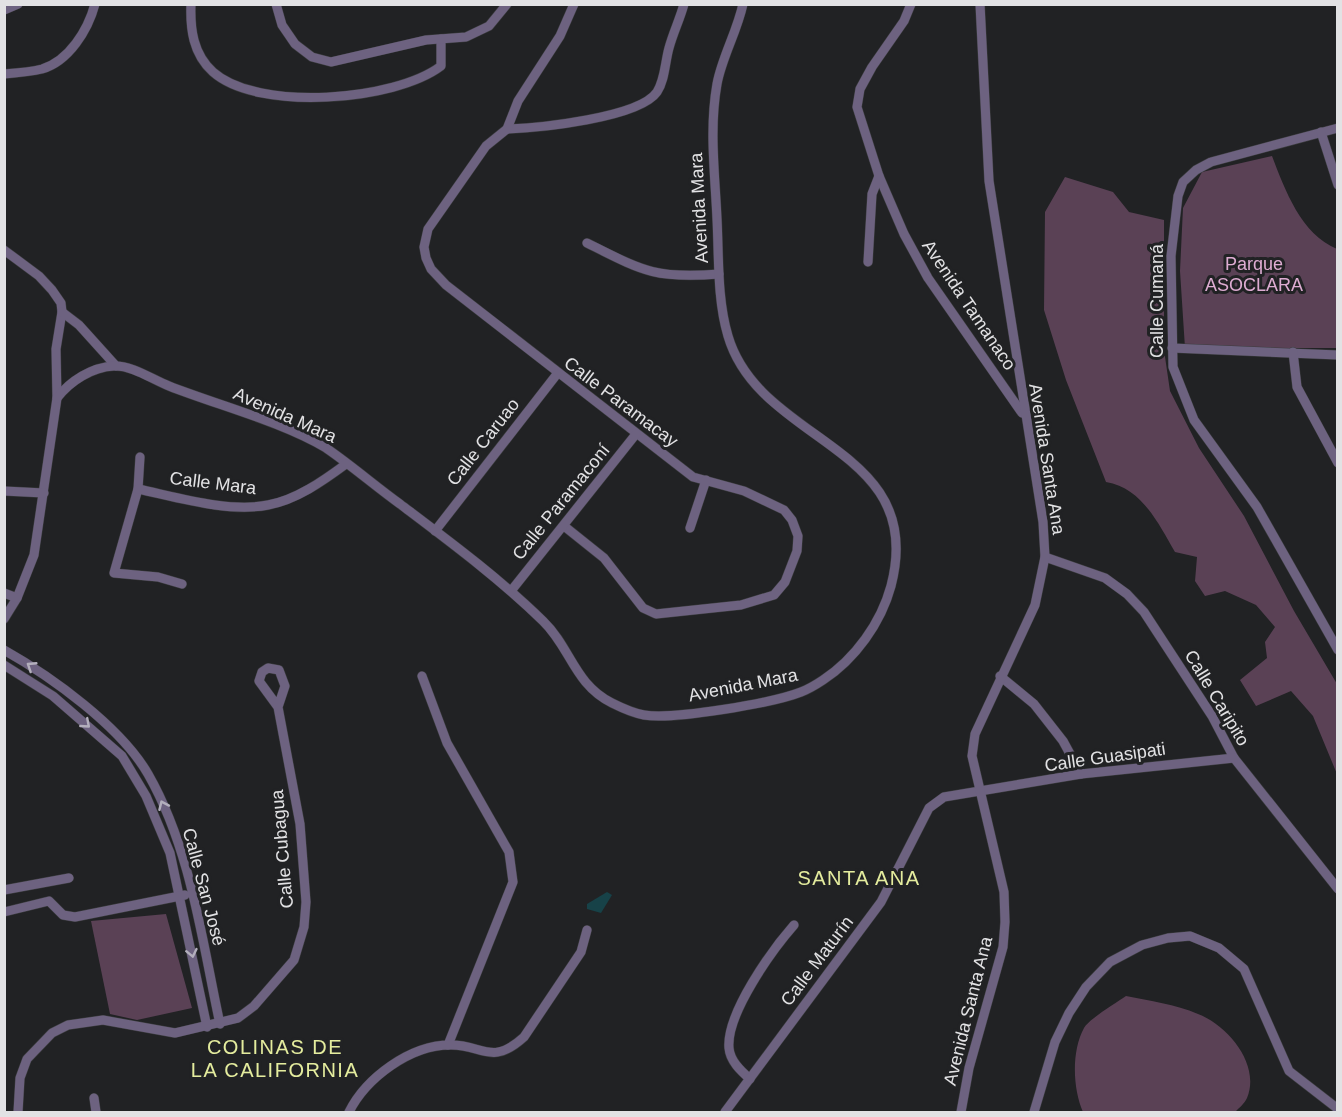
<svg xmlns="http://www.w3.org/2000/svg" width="1342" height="1117" font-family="Arial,sans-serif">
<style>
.green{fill:#5a4155}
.water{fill:#174248}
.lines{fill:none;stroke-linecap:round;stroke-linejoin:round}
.minor-casing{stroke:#3c3d3f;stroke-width:10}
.minor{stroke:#6d6280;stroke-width:9}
.oneway{stroke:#b3afbc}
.labels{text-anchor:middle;stroke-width:6;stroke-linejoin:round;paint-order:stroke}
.street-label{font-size:18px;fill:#e2e2e4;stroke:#212224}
.park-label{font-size:18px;fill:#deacd2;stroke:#212224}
.neighbourhood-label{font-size:20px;letter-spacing:1.5px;fill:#e4ec9e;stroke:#212224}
</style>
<rect width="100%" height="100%" fill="#212224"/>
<g class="green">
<path d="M 1272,156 C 1285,190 1301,234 1337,249 L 1337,348 L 1185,348 L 1180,271 L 1183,208 L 1202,172 Z"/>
<path d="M 1065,177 L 1113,192 L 1129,212 L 1164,220 L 1164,350 L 1170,391 L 1199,448 L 1244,516 L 1294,611 L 1337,684 L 1337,774 L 1313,716 L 1291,691 L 1256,706 L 1240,680 L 1267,658 L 1265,642 L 1275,627 L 1256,605 L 1225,591 L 1205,596 L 1195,581 L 1197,557 L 1175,552 C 1158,523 1142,488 1106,482 L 1066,380 L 1044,310 L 1045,212 Z"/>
<path d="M 166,914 L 192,1008 L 137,1020 L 110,1014 L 91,921 Z"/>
<path d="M 1126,996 C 1150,1001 1175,1004 1198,1014 C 1227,1025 1261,1064 1247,1098 C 1245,1103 1239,1108 1235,1112 L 1083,1112 C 1073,1089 1071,1052 1084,1028 C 1089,1019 1116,1003 1126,996 Z"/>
</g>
<path class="water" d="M 607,892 L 612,895 L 601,913 L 587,909 L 587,904 Z"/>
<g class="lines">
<g class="minor-casing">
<g id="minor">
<path d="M 191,4 C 190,29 193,54 213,72 C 258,112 395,101 441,66 L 441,39"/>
<path d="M 276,4 L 282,25 L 295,44 L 312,57 L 331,62 L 426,40 L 466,37 L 489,26 L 507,4"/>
<path d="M 911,4 L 904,21 L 872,67 L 860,89 L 857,107 L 879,176 L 904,234 L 928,278 L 1022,413"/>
<path d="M 4,10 L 18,4"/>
<path d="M 4,74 C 17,73 30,72 42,69 C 69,61 88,30 95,4"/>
<path d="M 1338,128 L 1211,162 L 1196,170 L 1183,182 L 1178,196 L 1171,256 L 1173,367 L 1194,420 L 1257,507 L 1338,650"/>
<path d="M 507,129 C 538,128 639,118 657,92 C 665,80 665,62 669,48 C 673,33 680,19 684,4"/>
<path d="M 1321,132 L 1338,185"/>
<path d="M 587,243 C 643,271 655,279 719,274"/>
<path d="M 4,250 L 39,276 L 52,290 L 61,303 L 62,312 L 56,349 L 57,398 L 34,555 L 17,598 L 4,619"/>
<path d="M 868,262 L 872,194 L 879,176"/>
<path d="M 62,312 L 79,325 L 116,366"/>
<path d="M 1172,348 L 1338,355"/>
<path d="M 1293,352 L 1297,387 L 1338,463"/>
<path d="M 57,398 C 70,381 92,367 114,366 C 132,365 153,380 169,386 C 217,405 283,422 326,448 C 351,465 375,486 400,504 C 449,541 499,578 543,621 C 571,648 574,684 612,703 C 622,708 633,713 644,715 C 673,720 773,703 801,692 C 809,689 817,684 823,680 C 855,659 881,623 891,586 C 928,445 760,445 728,336 C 717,299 719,257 717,219 C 715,174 709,129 717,84 C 722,57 737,32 743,4"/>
<path d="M 140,457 L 138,489 L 114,573 L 158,577 L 182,584"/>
<path d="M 138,489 C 176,497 229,513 268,505 C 296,500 323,481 346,464"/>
<path d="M 4,491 L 44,493"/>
<path d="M 564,526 L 604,558 L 643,608 L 656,614 L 741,605 L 774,595 L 785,582 L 797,551 L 798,536 L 792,520 L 784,510 L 744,491 L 693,477 L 446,285 L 431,269 L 426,258 L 424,247 L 428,229 L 486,146 L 507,129 L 518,101 L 560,36 L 574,4"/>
<path d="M 690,528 L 706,480"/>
<path d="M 435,531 L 557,374"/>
<path d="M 1045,557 L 1105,578 L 1127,594 L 1144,612 L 1212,716 L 1234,758 L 1338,889"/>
<path d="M 511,591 L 636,434"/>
<path d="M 4,593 L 17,598"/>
<path d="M 4,650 C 52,677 121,727 148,774 C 191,849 202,941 220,1024"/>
<path d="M 4,665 L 53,696 L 122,756 L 146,796 L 170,853 L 207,1027"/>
<path d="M 422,676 L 447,743 L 509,852 L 513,882 L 448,1045"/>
<path d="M 1000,676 L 1034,704 L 1063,741 L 1081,774"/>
<path d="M 4,890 L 69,878"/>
<path d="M 4,912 L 49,901 L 63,915 L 75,917 L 185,895"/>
<path d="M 750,1079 C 741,1071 730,1061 729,1048 C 726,1014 772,950 794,925"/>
<path d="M 94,1098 L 96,1112"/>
<path d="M 18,1112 L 20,1078 L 27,1059 L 52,1033 L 68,1025 L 103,1020 L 175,1033 L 238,1018 L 254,1006 L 294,960 L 304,927 L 306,902 L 300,824 L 278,707 L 285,686 L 279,670 L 268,668 L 262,672 L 259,681 L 278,707"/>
<path d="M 349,1112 C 366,1078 410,1045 450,1045 C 482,1044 491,1067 524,1037 L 581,952 L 587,930"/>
<path d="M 725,1112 L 881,902 L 929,808 L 944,797 L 1081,774 L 1234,758"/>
<path d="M 961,1112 L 969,1068 L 1003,947 L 1005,922 L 1004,892 L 972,756 L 975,734 L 1035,605 L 1045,557 L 1043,522 L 989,181 L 980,4"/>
<path d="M 1034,1112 L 1055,1042 L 1069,1013 L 1086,987 L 1110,962 L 1142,945 L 1168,938 L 1190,936 L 1219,948 L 1244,969 L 1289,1071 L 1338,1109"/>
</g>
</g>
<use href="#minor" class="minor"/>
</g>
<defs><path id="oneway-chevron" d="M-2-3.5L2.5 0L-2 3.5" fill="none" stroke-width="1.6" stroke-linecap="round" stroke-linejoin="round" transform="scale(1.5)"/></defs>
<g class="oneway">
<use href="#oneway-chevron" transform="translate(31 666) rotate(-147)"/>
<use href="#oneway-chevron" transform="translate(86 724) rotate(41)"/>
<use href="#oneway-chevron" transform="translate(163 805) rotate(-114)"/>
<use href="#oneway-chevron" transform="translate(192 953) rotate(78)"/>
</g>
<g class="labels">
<g class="street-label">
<text transform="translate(699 208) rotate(-93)" y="6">Avenida Mara</text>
<text transform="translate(1157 301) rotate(-90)" y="6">Calle Cumaná</text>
<text transform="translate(969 305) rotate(56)" y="6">Avenida Tamanaco</text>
<text transform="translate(621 402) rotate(37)" y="6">Calle Paramacay</text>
<text transform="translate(285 415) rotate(24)" y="6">Avenida Mara</text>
<text transform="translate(483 442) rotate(-52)" y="6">Calle Caruao</text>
<text transform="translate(1047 459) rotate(81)" y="6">Avenida Santa Ana</text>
<text transform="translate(213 483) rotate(7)" y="6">Calle Mara</text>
<text transform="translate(561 502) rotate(-51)" y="6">Calle Paramaconí</text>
<text transform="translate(743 685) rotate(-11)" y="6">Avenida Mara</text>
<text transform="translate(1217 698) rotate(59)" y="6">Calle Caripito</text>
<text transform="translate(1105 757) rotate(-8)" y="6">Calle Guasipati</text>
<text transform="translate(282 849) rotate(-95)" y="6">Calle Cubagua</text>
<text transform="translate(204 887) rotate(75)" y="6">Calle San José</text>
<text transform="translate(817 961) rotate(-53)" y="6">Calle Maturín</text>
<text transform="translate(968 1011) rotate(-76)" y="6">Avenida Santa Ana</text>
</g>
<g class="park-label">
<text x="1254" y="270">Parque<tspan x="1254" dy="21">ASOCLARA</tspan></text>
</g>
<g class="neighbourhood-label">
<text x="859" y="885">SANTA ANA</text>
<text x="275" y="1054">COLINAS DE<tspan x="275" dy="23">LA CALIFORNIA</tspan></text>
</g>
</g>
<rect width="1342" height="1117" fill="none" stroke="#e2e2e4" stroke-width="12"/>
</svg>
